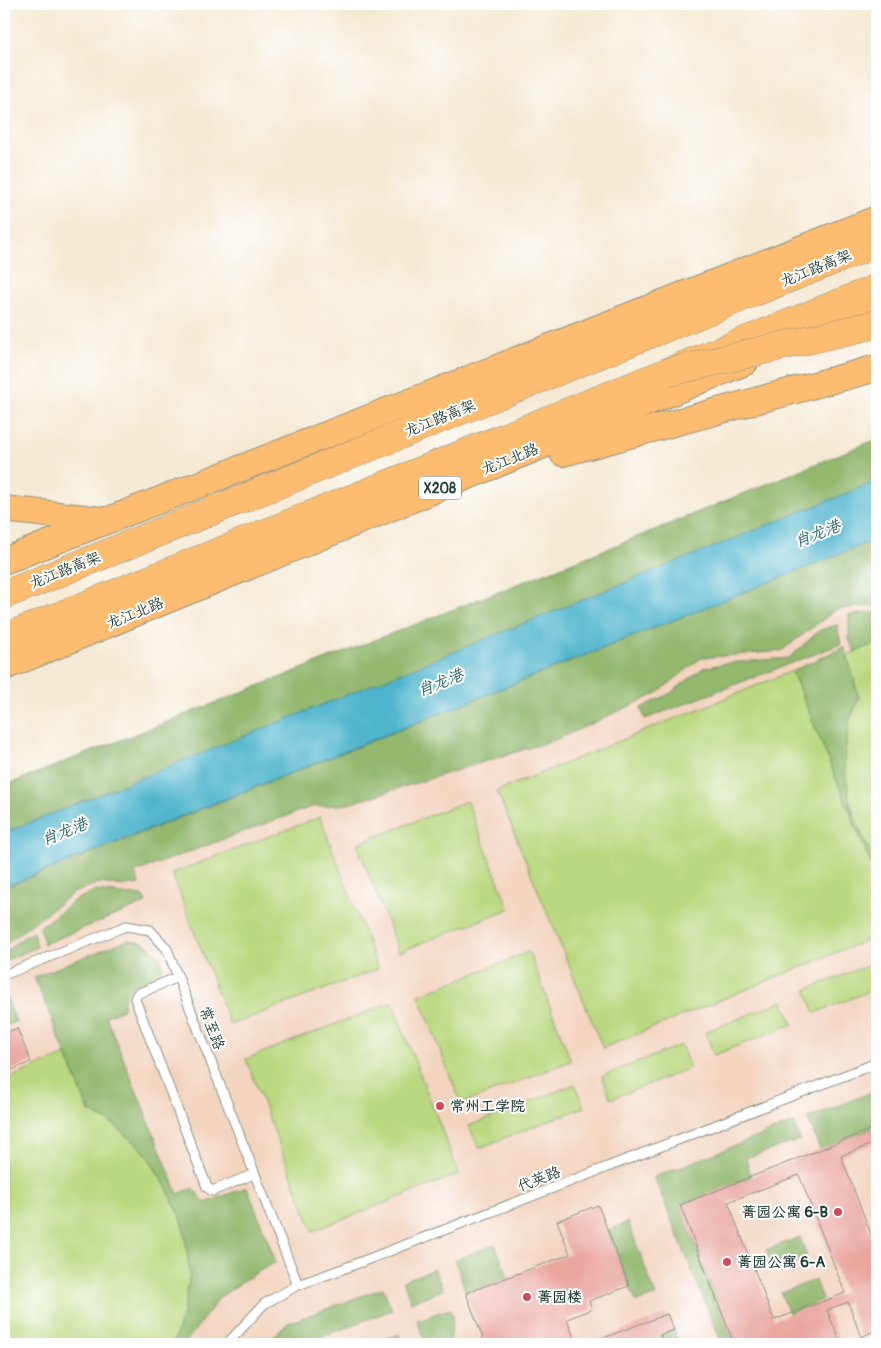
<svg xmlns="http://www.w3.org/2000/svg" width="881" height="1348" font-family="Pangolin,'LXGW WenKai TC',sans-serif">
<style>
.built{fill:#f3d4bf}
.green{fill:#bad87f;stroke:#6c8a5a}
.forest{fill:#93b86e;stroke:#597a51}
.water{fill:#4fb5ce;stroke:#377981}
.building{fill:#eaa7a0;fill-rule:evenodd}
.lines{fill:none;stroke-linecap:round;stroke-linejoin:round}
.service-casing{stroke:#8a9384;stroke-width:11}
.primary-casing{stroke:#8a9384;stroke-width:28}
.trunk-casing{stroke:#8a9384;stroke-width:29}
.service{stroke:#fff;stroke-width:9}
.primary{stroke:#febc70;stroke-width:26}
.trunk{stroke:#febc70;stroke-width:28}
.trunk-bridge-casing{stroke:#8a9384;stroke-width:29;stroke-linecap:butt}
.trunk-bridge{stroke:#febc70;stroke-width:28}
.poi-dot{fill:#d1495b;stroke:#fff;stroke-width:2}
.labels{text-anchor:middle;stroke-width:4;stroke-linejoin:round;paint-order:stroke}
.shield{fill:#fff;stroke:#627771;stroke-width:1}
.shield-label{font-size:14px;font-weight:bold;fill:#1f3d34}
.street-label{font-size:15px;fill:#1f3d34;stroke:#fff}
.poi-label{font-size:15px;font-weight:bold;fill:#1f3d34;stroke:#fff;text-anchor:start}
.water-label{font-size:16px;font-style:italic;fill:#2d6162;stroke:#fff}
</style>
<rect width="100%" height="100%" fill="#fff"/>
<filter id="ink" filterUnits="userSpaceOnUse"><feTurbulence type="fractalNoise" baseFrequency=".02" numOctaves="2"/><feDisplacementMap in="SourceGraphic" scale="10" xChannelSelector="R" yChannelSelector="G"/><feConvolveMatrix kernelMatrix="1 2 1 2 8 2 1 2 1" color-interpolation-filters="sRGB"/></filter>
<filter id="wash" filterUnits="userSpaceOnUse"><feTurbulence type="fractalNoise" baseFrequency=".0096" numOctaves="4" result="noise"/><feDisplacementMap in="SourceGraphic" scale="20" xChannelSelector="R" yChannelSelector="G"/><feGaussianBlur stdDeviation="1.12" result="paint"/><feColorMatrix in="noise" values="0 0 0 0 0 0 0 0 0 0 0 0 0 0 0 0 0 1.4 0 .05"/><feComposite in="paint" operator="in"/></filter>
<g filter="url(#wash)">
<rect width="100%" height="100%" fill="#f4e9d3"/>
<path class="built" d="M 877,527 L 877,1344 L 4,1344 L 4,868 Z"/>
<g class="green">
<path d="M 877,643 L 877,863 L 863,838 L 849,799 L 844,760 L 849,722 L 859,699 L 847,655 Z"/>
<path d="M 792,671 L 877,877 L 877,936 L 603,1048 L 497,791 L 693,711 L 694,713 L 694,711 Z"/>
<path d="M 467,801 L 509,909 L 399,952 L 357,844 Z"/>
<path d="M 320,817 L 378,969 L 230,1025 L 172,873 Z"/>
<path d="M 529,952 L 571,1061 L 461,1104 L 419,995 Z"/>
<path d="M 877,962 L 877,988 L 815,1013 L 806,990 Z"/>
<path d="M 783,1001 L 793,1024 L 714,1055 L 705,1032 Z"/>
<path d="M 392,1002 L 459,1174 L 313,1231 L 246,1059 Z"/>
<path d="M 681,1045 L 690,1068 L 611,1099 L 602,1076 Z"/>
<path d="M 66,1055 L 89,1111 L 113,1124 L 145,1152 L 167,1188 L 183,1223 L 190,1275 L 183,1315 L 173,1344 L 4,1344 L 4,1080 Z"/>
<path d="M 575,1084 L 584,1107 L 479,1148 L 469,1126 Z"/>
</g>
<g class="forest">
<path d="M 877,439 L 877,482 L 4,833 L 4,786 L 632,539 Z"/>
<path d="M 877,539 L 877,605 L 837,609 L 781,651 L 701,658 L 656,694 L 558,739 L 348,804 L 311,807 L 135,872 L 139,884 L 126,886 L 99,883 L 73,893 L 4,945 L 4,888 Z"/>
<path d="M 877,612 L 877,643 L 855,652 L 849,639 L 849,615 Z"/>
<path d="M 837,625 L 841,644 L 645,719 L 641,708 L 671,693 L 703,668 L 727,663 L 789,658 L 820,630 Z"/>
<path d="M 844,647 L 847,655 L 859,699 L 849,722 L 844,760 L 850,804 L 856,825 L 877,862 L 877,879 L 792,671 Z"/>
<path d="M 96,891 L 143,896 L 146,903 L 44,944 L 40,927 L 75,900 Z"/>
<path d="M 33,931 L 37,947 L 4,961 L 4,954 L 14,944 Z"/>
<path d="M 127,940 L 143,942 L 159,955 L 163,967 L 156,979 L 133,986 L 124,997 L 123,1009 L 106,1016 L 178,1194 L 193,1188 L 205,1203 L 247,1187 L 276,1262 L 254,1274 L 220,1297 L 184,1344 L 173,1344 L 183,1315 L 190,1275 L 183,1223 L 167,1188 L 145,1152 L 113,1124 L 89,1111 L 34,977 Z"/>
<path d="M 4,996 L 6,996 L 16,1022 L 4,1026 Z"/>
<path d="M 877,1090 L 877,1127 L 820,1150 L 808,1118 Z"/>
<path d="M 793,1123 L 800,1140 L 746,1158 L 751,1177 L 680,1205 L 734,1344 L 722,1344 L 654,1177 Z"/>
<path d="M 628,1222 L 656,1296 L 636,1302 L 608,1230 Z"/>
<path d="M 800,1237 L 807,1257 L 774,1270 L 766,1250 Z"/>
<path d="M 495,1244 L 508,1277 L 466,1293 L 455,1260 Z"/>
<path d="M 434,1269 L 443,1290 L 411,1302 L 403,1281 Z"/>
<path d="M 815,1280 L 822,1300 L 789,1313 L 781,1293 Z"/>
<path d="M 383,1288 L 392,1310 L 304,1344 L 266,1344 L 288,1323 Z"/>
<path d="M 450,1309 L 453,1317 L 450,1344 L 426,1344 L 417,1320 Z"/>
<path d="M 674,1330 L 679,1344 L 663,1344 L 660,1335 Z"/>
<path d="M 399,1334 L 403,1344 L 371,1344 Z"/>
</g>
<path class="water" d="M 877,481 L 877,539 L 4,887 L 4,833 Z"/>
<g id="blocks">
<g class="building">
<path d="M 17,1028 L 31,1062 L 4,1073 L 4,1034 Z"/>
<path d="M 877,1127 L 877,1142 L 841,1156 L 877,1250 L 877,1330 L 861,1337 L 848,1302 L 827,1310 L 841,1344 L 734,1344 L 680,1205 ZM 799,1175 L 845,1293 L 774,1320 L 728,1202 Z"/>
<path d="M 598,1205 L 629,1286 L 589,1301 L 592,1309 L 567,1319 L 576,1344 L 485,1344 L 466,1293 L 570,1254 L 557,1221 Z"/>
<path d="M 667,1314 L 674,1330 L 660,1335 L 663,1344 L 587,1344 Z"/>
</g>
</g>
</g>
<g filter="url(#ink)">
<use href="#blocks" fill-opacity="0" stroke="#8a9384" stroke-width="1"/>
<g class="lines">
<g class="service-casing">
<g id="service">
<path d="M 4,975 L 126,926 L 150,930 L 167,949 L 298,1285"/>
<path d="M 178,977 L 137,994 L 135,999 L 207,1187 L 212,1191 L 254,1174"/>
<path d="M 227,1344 L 264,1304 L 298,1285 L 348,1267 L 877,1063"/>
</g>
</g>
<g class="primary-casing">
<g id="primary">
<path d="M 837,325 L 877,308"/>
<path d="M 563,453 L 877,368"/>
<path d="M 4,509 L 102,520"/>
<path d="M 4,561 L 877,219"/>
<path d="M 4,667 L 745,362"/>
</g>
</g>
<g class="trunk-casing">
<g id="trunk">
<path d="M 4,595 L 650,334 L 877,243"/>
<path d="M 4,638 L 877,288"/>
</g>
</g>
<use href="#service" class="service"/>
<use href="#primary" class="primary"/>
<use href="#trunk" class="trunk"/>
<g class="trunk-bridge-casing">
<path id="trunk-bridge" d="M 665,373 L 877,324"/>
</g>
<use href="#trunk-bridge" class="trunk-bridge"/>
</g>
</g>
<g class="poi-dot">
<circle cx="440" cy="1106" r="5"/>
<circle cx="838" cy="1212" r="5"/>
<circle cx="727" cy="1262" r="5"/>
<circle cx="527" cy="1297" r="5"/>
</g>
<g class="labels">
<rect class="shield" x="419" y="476.5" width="42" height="23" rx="4"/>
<g class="shield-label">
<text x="440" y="493">X208</text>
</g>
<g class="street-label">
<text transform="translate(816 268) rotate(-22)" y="5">龙江路高架</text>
<text transform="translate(440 418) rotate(-22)" y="5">龙江路高架</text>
<text transform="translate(510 459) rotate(-22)" y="5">龙江北路</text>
<text transform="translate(65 570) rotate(-22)" y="5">龙江路高架</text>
<text transform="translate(135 613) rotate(-22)" y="5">龙江北路</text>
<text transform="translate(212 1028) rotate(69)" y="5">常至路</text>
<text transform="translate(539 1179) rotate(-21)" y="5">代英路</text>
</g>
<g class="poi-label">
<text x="450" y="1111">常州工学院</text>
<text x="828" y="1217" text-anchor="end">菁园公寓 6-B</text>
<text x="737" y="1267">菁园公寓 6-A</text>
<text x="537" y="1302">菁园楼</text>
</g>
<g class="water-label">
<text transform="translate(817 533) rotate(-22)" y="6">肖龙港</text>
<text transform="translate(440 682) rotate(-22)" y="6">肖龙港</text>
<text transform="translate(64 831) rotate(-22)" y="6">肖龙港</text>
</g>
</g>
<rect width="881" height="1348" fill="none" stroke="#fff" stroke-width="20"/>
</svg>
